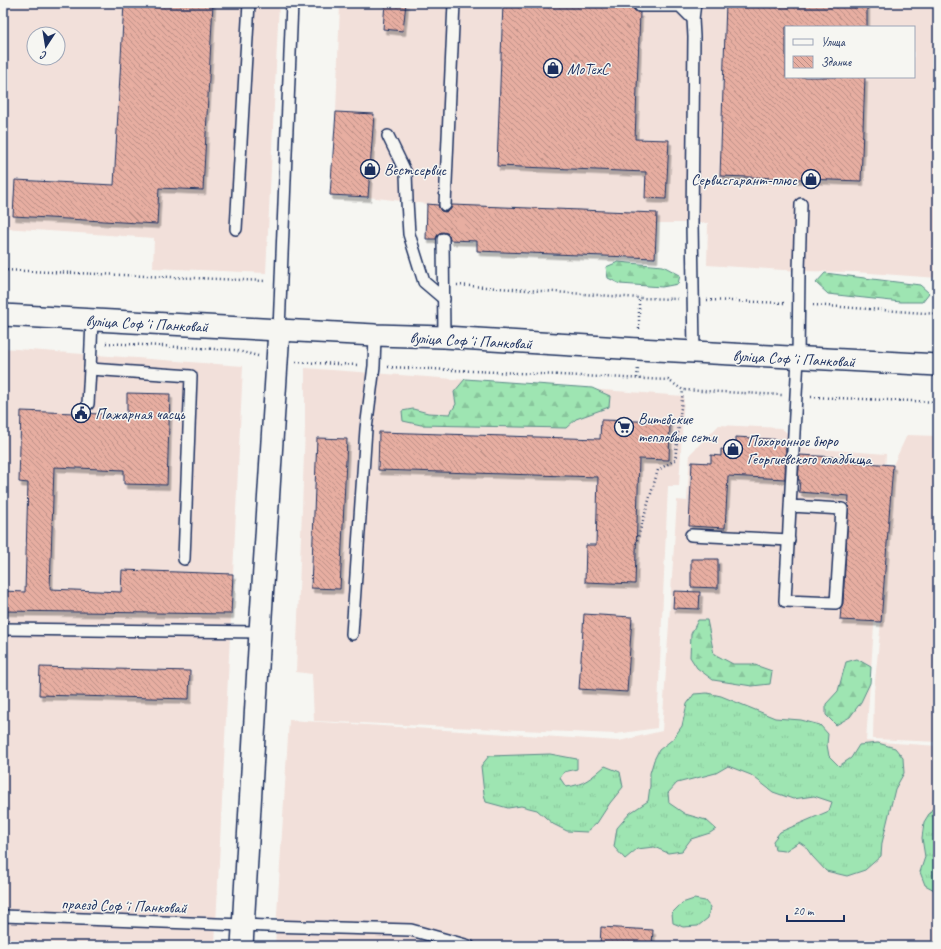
<svg xmlns="http://www.w3.org/2000/svg" width="941" height="949" font-family="Caveat,sans-serif">
<style>
.built{fill:#f2e0da;fill-rule:evenodd}
.grass{fill:url(#grass-tufts);stroke:#5c8a88}
.forest{fill:url(#forest-firs);stroke:#5c8a88}
.building{fill:url(#building-back-hatch);stroke:#1b2f5e;filter:url(#shadow)}
.lines{fill:none;stroke-linecap:round;stroke-linejoin:round}
.lane-casing{stroke:#1b2f5e;stroke-width:14}
.street-casing{stroke:#1b2f5e;stroke-width:24}
.path{stroke:#1b2f5e;stroke-width:2.5;stroke-dasharray:1 3;stroke-linecap:butt}
.lane{stroke:#f6f6f2;stroke-width:11}
.street{stroke:#f6f6f2;stroke-width:21}
.labels{text-anchor:middle;stroke-width:3;stroke-linejoin:round;paint-order:stroke}
.poi-label{font-size:16px;fill:#1b2f5e;stroke:#f6f6f2;text-anchor:start}
.street-label{font-size:16px;fill:#1b2f5e;stroke:#f6f6f2}
</style>
<defs>
<pattern id="grass-tufts" width="24" height="20" patternUnits="userSpaceOnUse"><rect width="24" height="20" fill="#9ee5b2"/><path d="M3 7l-1-3M5 7V3M7 7l1-3M15 17l-1-3M17 17v-4M19 17l1-3" fill="none" stroke="#88c59c"/></pattern>
<pattern id="forest-firs" width="22" height="20" patternUnits="userSpaceOnUse"><rect width="22" height="20" fill="#9ee5b2"/><path d="M5 1l3.5 6h-7zM16 11l3.5 6h-7z" fill="#88c59c"/></pattern>
<pattern id="building-back-hatch" width="6" height="6" patternUnits="userSpaceOnUse"><rect width="6" height="6" fill="#e7aea1"/><path d="M-1 5l2 2M0 0l6 6M5-1l2 2" fill="none" stroke="#ba8e86"/></pattern>
<filter id="shadow"><feDropShadow dx="2.5" dy="4.5" stdDeviation="0" flood-color="#0004"/></filter>
</defs>
<rect width="100%" height="100%" fill="#f6f6f2"/>
<filter id="ink" filterUnits="userSpaceOnUse"><feTurbulence type="fractalNoise" baseFrequency=".025" numOctaves="2"/><feDisplacementMap in="SourceGraphic" scale="8" xChannelSelector="R" yChannelSelector="G"/><feConvolveMatrix kernelMatrix="1 2 1 2 8 2 1 2 1" color-interpolation-filters="sRGB"/></filter>
<g filter="url(#ink)">
<g class="built">
<path d="M 3,3 L 279,3 L 266,273 L 153,268 L 154,238 L 3,228 ZM 34,34 L 58,34 L 58,58 L 34,58 Z"/>
<path d="M 340,3 L 938,3 L 938,278 L 855,272 L 799,271 L 707,265 L 708,223 L 657,223 L 655,258 L 477,251 L 477,241 L 426,239 L 427,204 L 368,197 L 330,195 L 336,112 ZM 786,27 L 914,27 L 914,77 L 786,77 Z"/>
<path d="M 3,348 L 243,366 L 215,946 L 3,946 Z"/>
<path d="M 305,368 L 684,396 L 679,486 L 668,486 L 657,728 L 616,734 L 314,721 L 312,674 L 296,672 L 305,427 Z"/>
<path d="M 719,425 L 781,428 L 807,448 L 886,454 L 866,741 L 938,746 L 938,946 L 275,946 L 289,720 L 619,741 L 662,731 L 677,500 L 687,501 L 690,454 Z"/>
<path d="M 907,435 L 938,436 L 938,742 L 873,739 L 874,691 L 881,622 L 893,465 Z"/>
</g>
<g class="grass">
<path d="M 707,693 L 721,696 L 775,718 L 801,720 L 820,725 L 828,734 L 827,745 L 829,756 L 839,766 L 851,758 L 859,745 L 878,743 L 895,748 L 903,758 L 904,773 L 895,789 L 882,843 L 881,856 L 865,870 L 847,876 L 826,871 L 812,856 L 805,846 L 799,842 L 785,851 L 775,850 L 773,841 L 780,832 L 829,811 L 832,802 L 814,796 L 793,799 L 773,792 L 751,775 L 728,766 L 716,773 L 677,783 L 668,793 L 669,803 L 685,814 L 706,820 L 716,829 L 710,833 L 691,839 L 682,851 L 668,853 L 654,847 L 637,849 L 625,859 L 614,847 L 617,828 L 630,813 L 648,801 L 650,786 L 650,773 L 654,760 L 659,750 L 673,739 L 682,726 L 687,704 L 694,694 Z"/>
<path d="M 550,754 L 577,759 L 577,769 L 564,772 L 560,778 L 566,787 C 584,785 591,778 605,766 L 620,772 L 623,787 L 610,803 L 597,823 L 587,832 L 567,831 L 553,824 L 537,810 L 521,806 L 508,808 L 486,802 L 484,794 L 481,766 L 489,756 Z"/>
<path d="M 938,807 L 938,892 L 925,885 L 920,872 L 925,857 L 922,838 L 924,822 L 932,809 Z"/>
<path d="M 694,899 L 705,901 L 710,907 L 708,918 L 698,926 L 683,927 L 673,923 L 672,913 L 682,903 Z"/>
</g>
<g class="forest">
<path d="M 618,262 L 663,266 L 680,275 L 678,284 L 662,287 L 620,284 L 608,278 L 606,267 Z"/>
<path d="M 825,273 L 920,285 L 929,293 L 922,302 L 901,302 L 828,294 L 816,283 Z"/>
<path d="M 465,379 L 592,388 L 610,396 L 609,407 L 576,419 L 566,428 L 421,425 L 403,421 L 402,411 L 413,409 L 428,413 L 450,414 L 456,404 L 454,392 Z"/>
<path d="M 698,620 L 707,620 L 714,654 L 733,664 L 752,664 L 772,671 L 770,684 L 752,686 L 713,680 L 697,668 L 690,657 L 691,634 Z"/>
<path d="M 857,659 L 871,667 L 870,683 L 861,702 L 850,717 L 836,725 L 826,715 L 826,704 L 838,691 L 846,662 Z"/>
</g>
<g class="building">
<path d="M 124,3 L 213,3 L 203,190 L 159,188 L 157,224 L 13,216 L 15,180 L 114,185 Z"/>
<path d="M 385,3 L 406,3 L 403,31 L 383,29 Z"/>
<path d="M 503,3 L 634,3 L 633,6 L 634,10 L 637,12 L 640,13 L 635,139 L 669,140 L 666,199 L 645,198 L 646,172 L 497,166 Z"/>
<path d="M 726,3 L 867,3 L 867,27 L 786,27 L 786,77 L 865,77 L 861,181 L 720,176 Z"/>
<path d="M 336,112 L 374,114 L 368,197 L 330,195 Z"/>
<path d="M 427,204 L 438,205 L 439,208 L 441,211 L 445,212 L 448,211 L 451,209 L 452,205 L 657,213 L 655,258 L 477,251 L 477,241 L 450,240 L 449,235 L 447,233 L 443,232 L 439,233 L 437,236 L 436,239 L 426,239 Z"/>
<path d="M 127,393 L 170,394 L 167,485 L 124,484 L 124,470 L 54,467 L 50,589 L 121,592 L 122,570 L 233,574 L 231,614 L 3,611 L 3,591 L 25,592 L 28,483 L 19,482 L 21,411 L 127,415 Z"/>
<path d="M 601,420 L 670,422 L 669,460 L 639,459 L 635,584 L 585,582 L 586,545 L 596,545 L 598,477 L 378,470 L 379,432 L 600,439 Z"/>
<path d="M 736,437 L 786,440 L 785,479 L 728,476 L 725,528 L 689,526 L 692,462 L 711,463 L 711,455 L 721,456 L 721,449 L 729,450 L 730,444 L 736,444 Z"/>
<path d="M 317,438 L 347,439 L 340,589 L 311,588 Z"/>
<path d="M 800,455 L 853,458 L 853,462 L 893,465 L 881,622 L 840,620 L 841,608 L 843,603 L 849,496 L 799,492 L 800,480 L 798,480 Z"/>
<path d="M 691,559 L 718,559 L 718,588 L 691,587 Z"/>
<path d="M 674,591 L 700,592 L 699,609 L 673,608 Z"/>
<path d="M 584,614 L 632,617 L 627,692 L 579,689 Z"/>
<path d="M 40,667 L 190,671 L 189,699 L 39,695 Z"/>
<path d="M 601,927 L 653,930 L 652,946 L 600,946 Z"/>
</g>
<g class="lines">
<g class="lane-casing">
<g id="lane">
<path d="M 640,6 L 680,6 L 693,19 L 694,37 L 692,223 L 694,352"/>
<path d="M 693,19 L 695,3"/>
<path d="M 388,136 L 406,173 L 407,201 L 409,234 L 424,282 L 444,299"/>
<path d="M 445,205 L 454,3"/>
<path d="M 236,229 L 249,3"/>
<path d="M 443,239 L 444,337"/>
<path d="M 92,320 L 90,369 L 191,376 L 184,559"/>
<path d="M 279,330 L 292,3"/>
<path d="M 88,404 L 90,369"/>
<path d="M 791,506 L 842,509 L 836,603 L 785,601 L 798,358 L 799,271 L 801,204"/>
<path d="M 691,535 L 789,540"/>
<path d="M 3,629 L 260,632"/>
<path d="M 352,634 L 366,429 L 374,366 L 375,335"/>
<path d="M 3,916 L 243,925 L 267,926 L 411,930 L 469,946"/>
</g>
</g>
<g class="street-casing">
<g id="street">
<path d="M 3,315 L 279,330 L 375,335 L 444,337 L 638,349 L 938,365"/>
<path d="M 242,946 L 260,632 L 279,330"/>
</g>
</g>
<g class="path">
<path d="M 3,270 L 266,281"/>
<path d="M 457,285 L 639,298 L 678,299"/>
<path d="M 707,300 L 784,303"/>
<path d="M 813,305 L 938,314"/>
<path d="M 639,329 L 639,298"/>
<path d="M 106,343 L 234,350 L 258,356"/>
<path d="M 296,362 L 359,365"/>
<path d="M 388,367 L 668,380 L 683,390 L 782,395"/>
<path d="M 637,378 L 638,368"/>
<path d="M 811,397 L 938,402"/>
<path d="M 636,544 L 658,470 L 675,460 L 683,390"/>
</g>
<use href="#lane" class="lane"/>
<use href="#street" class="street"/>
</g>
</g>
<defs>
<g id="shop-ring" transform="scale(1)"><circle r="9.5" fill="#f6f6f2" stroke="#1b2f5e" stroke-width="1.5"/><path d="M-5-2.5h2.3a2.7 3.5 0 0 1 5.4 0H5L5.5 6h-11ZM-1.5-2.5h3a1.5 2.3 0 0 0-3 0Z" fill="#1b2f5e"/></g>
<g id="civic-ring" transform="scale(1)"><circle r="9.5" fill="#f6f6f2" stroke="#1b2f5e" stroke-width="1.5"/><path d="M-.6-6.5H3V-4.5H.6V-3L4-1V1h2V6H-6V1h2V-1L-.6-3ZM-1.2 2.5V6h2.4V2.5Z" fill="#1b2f5e"/></g>
<g id="supermarket-ring" transform="scale(1)"><circle r="9.5" fill="#f6f6f2" stroke="#1b2f5e" stroke-width="1.5"/><path d="M-6-5.5h2.5l.6 2H6L4.5 2H-2.5L-4.4-4H-6ZM-1.5 3.2a1.3 1.3 0 1 0 .1 0ZM3 3.2a1.3 1.3 0 1 0 .1 0Z" fill="#1b2f5e"/></g>
</defs>
<g fill-rule="evenodd">
<use href="#shop-ring" x="553" y="68"/>
<use href="#shop-ring" x="370" y="169"/>
<use href="#shop-ring" x="811" y="179"/>
<use href="#civic-ring" x="81" y="413"/>
<use href="#supermarket-ring" x="624" y="427"/>
<use href="#shop-ring" x="733" y="449"/>
</g>
<g class="labels">
<g class="poi-label">
<text x="567" y="74">MoTexC</text>
<text x="384" y="175">Вестсервис</text>
<text x="797" y="185" text-anchor="end">Сервисгарант-плюс</text>
<text x="95" y="419">Пажарная часць</text>
<text x="638" y="424">Витебские<tspan x="638" dy="18">тепловые сети</tspan></text>
<text x="747" y="446">Похоронное бюро<tspan x="747" dy="18">Георгиевского кладбища</tspan></text>
</g>
<g class="street-label">
<text transform="translate(147 323) rotate(3)" y="6">вуліца Софʼі Панковай</text>
<text transform="translate(471 340) rotate(3)" y="6">вуліца Софʼі Панковай</text>
<text transform="translate(794 358) rotate(3)" y="6">вуліца Софʼі Панковай</text>
<text transform="translate(124 905) rotate(2)" y="6">праезд Софʼі Панковай</text>
</g>
</g>
<rect width="941" height="949" fill="none" stroke="#f6f6f2" stroke-width="16"/>
<rect x="8" y="8" width="925" height="933" fill="none" stroke="#1b2f5e" stroke-width="1.5" filter="url(#ink)"/>
<rect x="785" y="26" width="130" height="52" fill="#f6f6f2" stroke="#9ea6b7"/>
<rect x="793" y="39" width="20" height="6" fill="#f6f6f2" stroke="#9ea6b7"/>
<text x="821" y="46" font-size="12" fill="#1b2f5e">Улица</text>
<rect x="793" y="56" width="20" height="12" fill="url(#building-back-hatch)" stroke="#9ea6b7"/>
<text x="821" y="66" font-size="12" fill="#1b2f5e">Здание</text>
<g transform="translate(46 46) rotate(192)"><circle r="19" fill="#f6f6f2" stroke="#9ea6b7"/>
<path d="M0-3L7 15L0 10L-7 15Z" fill="#1b2f5e"/>
<text y="-6" font-size="11" font-weight="bold" text-anchor="middle" fill="#1b2f5e">С</text>
</g>
<path d="M787 915v6h57v-6" fill="none" stroke="#1b2f5e" stroke-width="2"/>
<text x="793" y="915" font-size="12" fill="#1b2f5e" stroke="#f6f6f2" stroke-width="3" paint-order="stroke">20 m</text>
</svg>
